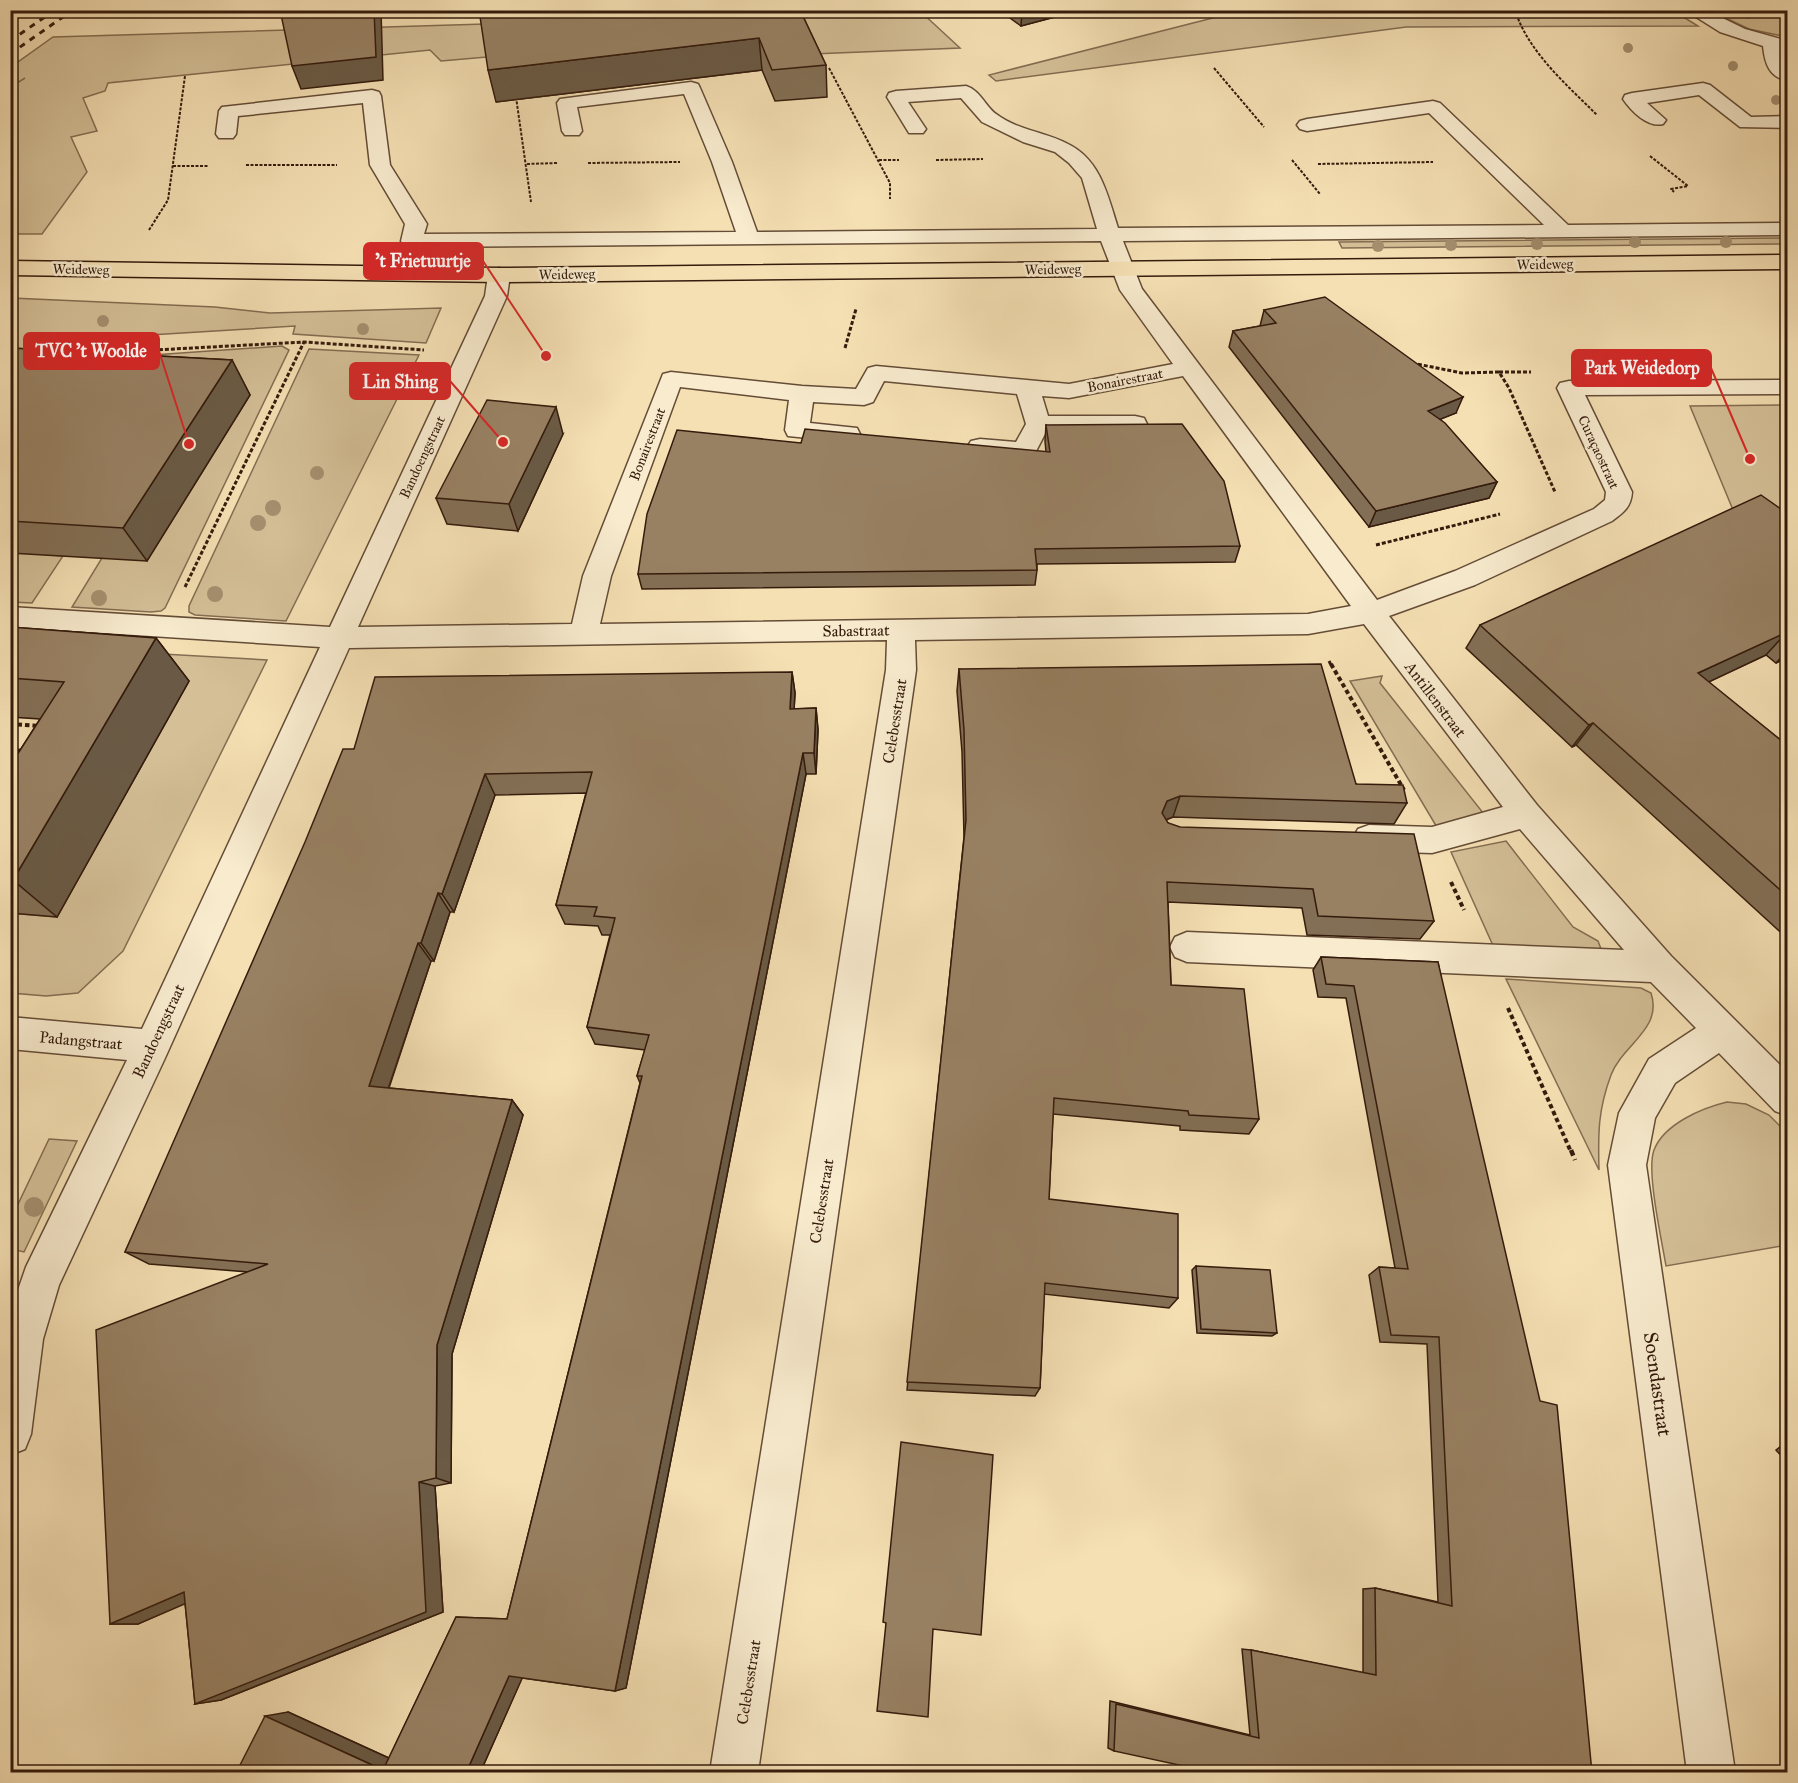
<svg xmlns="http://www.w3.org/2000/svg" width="1798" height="1783" font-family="'IM FELL Great Primer',serif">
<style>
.green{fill:#d4bf97;stroke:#846d52;stroke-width:1.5}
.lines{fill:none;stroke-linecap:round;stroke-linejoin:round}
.minor-casing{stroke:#644c36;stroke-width:3}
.major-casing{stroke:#341b0c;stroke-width:3}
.path-far3{stroke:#341b0c;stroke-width:2;stroke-dasharray:3 1.5;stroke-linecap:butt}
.path-far2{stroke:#341b0c;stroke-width:3;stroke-dasharray:4 2;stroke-linecap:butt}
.path-far1{stroke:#341b0c;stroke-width:4;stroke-dasharray:4.5 3;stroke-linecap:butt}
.path{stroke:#341b0c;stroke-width:4.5;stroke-dasharray:6 4;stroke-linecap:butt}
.minor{fill:#f8ebce;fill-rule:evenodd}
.major{fill:#f5e0b4;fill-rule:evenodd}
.rail{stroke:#341b0c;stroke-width:3;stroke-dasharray:6 6;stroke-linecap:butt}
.tree{fill:#a58f6f}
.wall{fill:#836f55;stroke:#341b0c;stroke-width:1.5}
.shaded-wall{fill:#6a5a45;stroke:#341b0c;stroke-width:1.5}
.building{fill:#988163;stroke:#341b0c;stroke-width:1.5}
.labels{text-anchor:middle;stroke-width:5;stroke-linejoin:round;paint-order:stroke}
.far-street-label{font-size:14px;fill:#341b0c;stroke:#f8ebce}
.street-label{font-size:16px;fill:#341b0c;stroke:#f8ebce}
.near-street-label{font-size:20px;fill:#341b0c;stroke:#f8ebce}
.leader{fill:none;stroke:#d62828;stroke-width:2}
.callout-dot{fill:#d62828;stroke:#f8ebce;stroke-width:2}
.callout{fill:#d62828;stroke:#d62828;stroke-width:2}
.callout-label{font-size:18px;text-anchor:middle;font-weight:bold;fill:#fff}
</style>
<rect width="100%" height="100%" fill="#f5e0b4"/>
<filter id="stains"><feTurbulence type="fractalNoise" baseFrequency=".00333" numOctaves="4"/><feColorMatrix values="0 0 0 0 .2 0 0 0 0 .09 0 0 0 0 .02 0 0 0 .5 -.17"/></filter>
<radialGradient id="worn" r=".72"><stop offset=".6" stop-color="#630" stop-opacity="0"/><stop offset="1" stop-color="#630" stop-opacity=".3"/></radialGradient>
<g class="green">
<path d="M 1672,10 L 1698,26 L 1406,27 L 996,81 L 989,75 L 1240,11 Z"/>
<path d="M 920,11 L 960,48 L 759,56 L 546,52 L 441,61 L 430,50 L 108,83 L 105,91 L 83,98 L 97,131 L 71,137 L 87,172 L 42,234 L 11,234 L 10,88 L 25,78 L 11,87 L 11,67 L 53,37 Z"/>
<path d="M 1711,11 L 1734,11 L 1747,18 L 1768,15 L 1769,11 L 1778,11 L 1787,17 L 1787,37 L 1749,29 Z"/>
<path d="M 1788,238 L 1787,244 L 1342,248 L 1339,242 Z"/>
<path d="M 11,298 L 215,307 L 270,313 L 441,308 L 426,343 L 293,334 L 295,326 L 35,342 L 26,353 L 11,354 Z"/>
<path d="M 282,346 L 289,350 L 165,608 L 161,611 L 151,612 L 72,607 L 102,558 L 10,365 Z"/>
<path d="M 309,349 L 419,355 L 286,621 L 195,615 L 189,612 L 189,606 Z"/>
<path d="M 1787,405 L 1787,552 L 1738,522 L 1690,406 Z"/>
<path d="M 10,552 L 63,556 L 32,603 L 11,602 Z"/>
<path d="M 145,653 L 267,660 L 123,951 L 78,993 L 46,996 L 11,993 L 10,913 L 57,917 L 188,681 Z"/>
<path d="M 1382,676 L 1380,683 L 1484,814 L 1438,829 L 1350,681 Z"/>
<path d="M 1506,841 L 1573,927 L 1598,941 L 1601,949 L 1597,956 L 1495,950 L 1451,852 Z"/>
<path d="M 1506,979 L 1641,988 L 1651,993 C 1663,1029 1623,1044 1611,1075 C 1598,1110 1598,1133 1599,1170 Z"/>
<path d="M 1727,1102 L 1746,1104 L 1769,1115 L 1784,1130 L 1788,1153 L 1787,1245 L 1666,1266 C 1662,1241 1646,1171 1654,1150 C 1664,1124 1702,1108 1727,1102 Z"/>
<path d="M 49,1139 L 77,1141 L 24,1252 L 11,1249 L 11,1219 Z"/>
</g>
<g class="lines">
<g class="minor-casing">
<g id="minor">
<path d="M 1685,10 L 1706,10 L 1745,29 L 1788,41 L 1788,51 L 1782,50 L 1783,63 L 1788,67 L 1788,81 C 1769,77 1765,64 1763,46 L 1720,32 Z"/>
<path d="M 691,82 L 698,84 L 700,88 L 732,162 L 757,232 L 1097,229 L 1082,178 L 1069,163 L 1055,152 L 1023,142 L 982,122 L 961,98 L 908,102 L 926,129 L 923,133 L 909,133 L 887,97 L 889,93 L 896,91 L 966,86 C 980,90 985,106 996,114 C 1017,130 1045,132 1068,144 C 1101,160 1108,197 1118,228 L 1544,225 L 1429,113 L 1307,131 L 1300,129 L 1297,125 L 1300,121 L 1307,119 L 1433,101 L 1440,103 L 1568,225 L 1788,223 L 1788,235 L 1123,241 L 1142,289 L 1377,600 L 1455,571 L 1594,509 L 1605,500 L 1606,492 L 1557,388 L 1560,383 L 1569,381 L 1788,380 L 1788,394 L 1585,395 L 1632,492 C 1631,507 1624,512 1612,521 L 1475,585 L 1389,616 L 1537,805 L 1671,956 L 1788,1073 L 1788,1116 L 1775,1111 L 1719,1053 L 1675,1083 L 1655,1118 L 1646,1165 L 1735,1772 L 1687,1772 L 1608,1165 L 1619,1113 L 1649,1059 L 1696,1028 L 1651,982 L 1187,962 L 1175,957 L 1170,947 L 1175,937 L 1187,932 L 1624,950 L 1520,829 L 1432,853 L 1369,851 L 1358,847 L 1353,838 L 1358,829 L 1369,825 L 1432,827 L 1503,807 L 1364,624 L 1308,634 L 915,640 L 916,670 L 758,1772 L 710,1772 L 886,670 L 887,640 L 349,648 L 165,1058 L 59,1285 L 43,1339 L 31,1434 L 25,1449 L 10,1455 L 10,1313 L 26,1267 L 127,1060 L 10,1049 L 10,1017 L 142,1029 L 320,647 L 10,627 L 10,607 L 330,627 L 485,296 L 488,275 L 491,270 L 499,268 L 507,270 L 510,275 L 507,296 L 358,627 L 572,624 L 583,576 L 663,374 L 671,372 L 802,386 L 856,389 L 868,368 L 876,366 L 1069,384 L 1173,364 L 1120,290 L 1101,241 L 412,247 L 404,246 L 401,241 L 405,224 L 370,165 L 363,103 L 238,116 L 236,134 L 233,138 L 219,138 L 216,134 L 219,111 L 222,107 L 372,90 L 379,92 L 381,96 L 390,165 L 427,224 L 424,234 L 736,232 L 712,162 L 684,94 L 577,107 L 582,131 L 579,135 L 565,135 L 562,131 L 557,103 L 560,99 ZM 1183,376 L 1351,606 L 1308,614 L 600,624 L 611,576 L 680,387 L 789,400 L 785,430 L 788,436 L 848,442 L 857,440 L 860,434 L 857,428 L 810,423 L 813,402 L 864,405 L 873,402 L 884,381 L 1017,394 L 1026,424 L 1016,442 L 980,439 L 971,441 L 967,447 L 971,453 C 989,458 1015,462 1033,457 L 1046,432 L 1135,432 L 1144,430 L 1147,424 L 1144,418 L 1135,416 L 1048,416 L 1042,396 L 1069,398 Z"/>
<path d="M 1703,83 L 1710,85 L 1751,117 L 1788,116 L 1788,128 L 1740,127 L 1699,95 L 1647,103 L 1666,120 L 1663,124 C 1648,128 1631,111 1623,99 L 1625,95 L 1632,93 Z"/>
</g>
</g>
<g class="major-casing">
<path id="major" d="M 1788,255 L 1788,269 L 499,282 L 10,275 L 10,261 L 499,268 Z"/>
</g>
<g class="path-far3">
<path d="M 1515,10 C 1528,52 1567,85 1597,115"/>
<path d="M 829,68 L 890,183 L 890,199"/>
<path d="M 1214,68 L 1264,127"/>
<path d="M 516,97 L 531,202"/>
<path d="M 1650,156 L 1688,186 L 1671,189 L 1674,192"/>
<path d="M 879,160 L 899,160"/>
<path d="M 936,160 L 983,159"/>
<path d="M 1292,160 L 1320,194"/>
<path d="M 588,163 L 680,162"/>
<path d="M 527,164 L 557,163"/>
<path d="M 1318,164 L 1433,162"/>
<path d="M 246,165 L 337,165"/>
<path d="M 173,166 L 208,166"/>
<path d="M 149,230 L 168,200 L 185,76"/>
</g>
<g class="path-far2">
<path d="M 845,348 L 856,309"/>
<path d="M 99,353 L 304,342 L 424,350"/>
<path d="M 1412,363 L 1462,373 L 1499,372 L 1509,388 L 1555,492"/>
<path d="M 1499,372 L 1531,372"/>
<path d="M 1376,545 L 1500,514"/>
<path d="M 185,587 L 304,342"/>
<path d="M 1329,661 L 1331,665"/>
</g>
<g class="path-far1">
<path d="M 1331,664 L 1404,790"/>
<path d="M 10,724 L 40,726"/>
<path d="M 10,750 L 25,751"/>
<path d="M 1451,882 L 1464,910"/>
<path d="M 1508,1008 L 1571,1152"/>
</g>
<path class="path" d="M 1571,1150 L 1575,1160"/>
<use href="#minor" class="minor"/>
<use href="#major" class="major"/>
<g class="rail">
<path d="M 10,41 L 55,10"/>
<path d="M 10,54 L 73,10"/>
</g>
</g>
<g class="tree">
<circle cx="1628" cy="48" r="5"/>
<circle cx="1733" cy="66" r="5"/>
<circle cx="1776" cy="100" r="5"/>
<circle cx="1635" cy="242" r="6"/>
<circle cx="1726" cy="242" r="6"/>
<circle cx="1537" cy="244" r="6"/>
<circle cx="1451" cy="245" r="6"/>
<circle cx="1378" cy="246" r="6"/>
<circle cx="103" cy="321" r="6"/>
<circle cx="363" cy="329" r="6"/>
<circle cx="317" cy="473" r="7"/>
<circle cx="273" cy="508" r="8"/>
<circle cx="258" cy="523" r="8"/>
<circle cx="215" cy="594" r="8"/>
<circle cx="99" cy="598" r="8"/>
<circle cx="34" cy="1207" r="10"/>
</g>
<g class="wall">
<path d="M 800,10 L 826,65 L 827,97 L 775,101 L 762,70 L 496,102 Z"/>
<path d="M 999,10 L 1081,10 L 1021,26 Z"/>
<path d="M 1264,310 L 1456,413 L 1440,419 L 1497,482 L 1489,498 L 1369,527 L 1229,347 L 1233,331 L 1260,326 Z"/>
<path d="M 10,348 L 232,360 L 250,395 L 147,561 L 10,553 Z"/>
<path d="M 1046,425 L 1240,546 L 1235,562 L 1037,564 L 1037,570 L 1035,585 L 642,589 L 638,574 L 801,443 L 1046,452 L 1045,441 Z"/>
<path d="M 563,434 L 518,531 L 447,524 L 436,498 Z"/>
<path d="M 1788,514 L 1788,657 L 1776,663 L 1766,655 L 1708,682 L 1788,746 L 1788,939 L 1576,745 L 1572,747 L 1466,648 L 1480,625 Z"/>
<path d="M 10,627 L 156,638 L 189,681 L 57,917 L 10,913 L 10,766 L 40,719 L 10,717 Z"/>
<path d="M 959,669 L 1356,784 L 1407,803 L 1394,824 L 1173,817 L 1166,820 L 1168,823 L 1434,921 L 1420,939 L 1307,935 L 1302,908 L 1168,902 L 1171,985 L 1259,1119 L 1249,1134 L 1180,1130 L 1180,1126 L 1053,1114 L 1049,1199 L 1178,1298 L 1169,1308 L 1044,1294 L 1040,1388 L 1035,1396 L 907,1390 L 964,837 L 962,752 L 957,691 Z"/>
<path d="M 792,672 L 795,693 L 794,709 L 816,708 L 818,730 L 816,774 L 806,774 L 626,1688 L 615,1691 L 522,1678 L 480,1773 L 236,1773 L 288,1712 L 389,1758 L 456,1617 L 507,1619 L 640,1083 L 637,1076 L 645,1050 L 595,1044 L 587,1027 L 610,935 L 602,935 L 598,926 L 565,924 L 556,905 L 586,793 L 495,795 L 454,912 L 450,912 L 434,961 L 431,961 L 389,1088 L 512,1100 L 523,1115 L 452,1354 L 451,1483 L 435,1486 L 443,1612 L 221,1700 L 195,1704 L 185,1603 L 138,1624 L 110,1624 L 248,1272 L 149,1264 L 125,1252 L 354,749 Z"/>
<path d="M 1321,957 L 1438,962 L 1592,1773 L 1114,1751 L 1108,1748 L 1110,1701 L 1250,1735 L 1242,1649 L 1251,1650 L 1363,1673 L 1363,1589 L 1375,1588 L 1438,1602 L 1427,1344 L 1380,1342 L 1369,1275 L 1379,1267 L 1395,1268 L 1346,998 L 1318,997 L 1313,970 Z"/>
<path d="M 1196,1266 L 1277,1333 L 1272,1336 L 1197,1333 L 1192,1270 Z"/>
<path d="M 1788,1441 L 1788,1463 L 1776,1450 Z"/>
</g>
<g class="shaded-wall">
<path d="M 374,10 L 381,10 L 383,80 L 301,89 L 292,66 Z"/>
<path d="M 1022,10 L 1081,10 L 1021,26 Z"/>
<path d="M 759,38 L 762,70 L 496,102 L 488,70 Z"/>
<path d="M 232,360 L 250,395 L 147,561 L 123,528 Z"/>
<path d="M 1463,397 L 1456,413 L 1421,427 L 1428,411 Z"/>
<path d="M 556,407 L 563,434 L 518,531 L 509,504 Z"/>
<path d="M 1497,482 L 1489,498 L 1369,527 L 1376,511 Z"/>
<path d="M 1787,632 L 1766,655 L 1679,696 L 1698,673 Z"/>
<path d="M 156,638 L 189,681 L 57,917 L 13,880 Z"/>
<path d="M 1788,650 L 1788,657 L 1776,663 Z"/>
<path d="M 792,672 L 795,693 L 793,730 L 790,709 Z"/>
<path d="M 816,708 L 818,730 L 816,774 L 814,753 Z"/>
<path d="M 1593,723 L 1576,745 L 1572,747 L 1589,725 Z"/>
<path d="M 803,753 L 806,774 L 626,1688 L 615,1691 Z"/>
<path d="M 485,774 L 495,795 L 454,912 L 442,894 Z"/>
<path d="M 1180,796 L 1173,817 L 1160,822 L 1162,813 L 1167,801 Z"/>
<path d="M 438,893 L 450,912 L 434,961 L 421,943 Z"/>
<path d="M 418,943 L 431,961 L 384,1101 L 369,1086 Z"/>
<path d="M 512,1100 L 523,1115 L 452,1354 L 451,1483 L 436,1478 L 437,1345 Z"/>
<path d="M 10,1104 L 15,1107 L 10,1115 Z"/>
<path d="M 419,1482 L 435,1486 L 443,1612 L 221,1700 L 195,1704 Z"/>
<path d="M 184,1592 L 210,1593 L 138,1624 L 110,1624 Z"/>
<path d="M 524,1674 L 480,1773 L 466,1773 L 509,1676 Z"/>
<path d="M 288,1712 L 402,1764 L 383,1770 L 265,1716 Z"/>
</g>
<g class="building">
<path d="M 280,10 L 374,10 L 376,57 L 292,66 Z"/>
<path d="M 479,10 L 800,10 L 826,65 L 772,70 L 759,38 L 488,70 Z"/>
<path d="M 1325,297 L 1463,397 L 1428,411 L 1445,423 L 1497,482 L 1376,511 L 1233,331 L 1276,323 L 1264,310 Z"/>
<path d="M 10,348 L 232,360 L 123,528 L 10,521 Z"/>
<path d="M 487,400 L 556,407 L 509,504 L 436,498 Z"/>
<path d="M 1182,424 L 1224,481 L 1240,546 L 1035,549 L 1037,570 L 638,574 L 647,514 L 677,430 L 801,443 L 805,429 L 1050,452 L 1046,425 Z"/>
<path d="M 1761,495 L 1788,514 L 1788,632 L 1787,632 L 1698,673 L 1788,746 L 1788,897 L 1593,723 L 1589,725 L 1480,625 Z"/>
<path d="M 10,627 L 156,638 L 13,880 L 10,880 L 10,766 L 64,682 L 10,678 Z"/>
<path d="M 1321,664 L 1356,784 L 1403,785 L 1407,803 L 1180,796 L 1167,801 L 1162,813 L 1168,823 L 1180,827 L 1414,834 L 1434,921 L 1318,916 L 1313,889 L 1167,882 L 1171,985 L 1244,989 L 1259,1119 L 1189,1115 L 1188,1111 L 1054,1098 L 1049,1199 L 1178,1214 L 1178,1298 L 1045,1283 L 1040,1388 L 907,1382 L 966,820 L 964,730 L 959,669 Z"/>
<path d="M 792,672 L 790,709 L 816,708 L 814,753 L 803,753 L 615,1691 L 509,1676 L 466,1773 L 236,1773 L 265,1716 L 383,1770 L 456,1617 L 507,1619 L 642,1076 L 637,1076 L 649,1035 L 587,1027 L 615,918 L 594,916 L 597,907 L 556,905 L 592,772 L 485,774 L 442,894 L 438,893 L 421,943 L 418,943 L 369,1086 L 512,1100 L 437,1345 L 436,1478 L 419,1482 L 426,1612 L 195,1704 L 184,1592 L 110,1624 L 96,1330 L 268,1264 L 125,1252 L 305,842 L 343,749 L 354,749 L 375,677 Z"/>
<path d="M 1321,957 L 1438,962 L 1540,1401 L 1557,1405 L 1592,1773 L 1216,1773 L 1114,1751 L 1116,1704 L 1259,1738 L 1251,1650 L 1376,1675 L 1375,1588 L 1452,1606 L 1439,1337 L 1391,1335 L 1379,1267 L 1408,1269 L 1354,986 L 1326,984 Z"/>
<path d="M 1196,1266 L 1270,1270 L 1277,1333 L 1201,1329 Z"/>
<path d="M 901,1442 L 993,1455 L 981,1635 L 933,1629 L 928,1717 L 877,1711 L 886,1623 L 883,1622 Z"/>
</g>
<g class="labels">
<g class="far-street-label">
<text transform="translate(1545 264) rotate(-1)" y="5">Weideweg</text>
<text transform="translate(81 269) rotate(1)" y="5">Weideweg</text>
<text transform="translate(1053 269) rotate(-1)" y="5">Weideweg</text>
<text transform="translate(567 274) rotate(-1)" y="5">Weideweg</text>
<text transform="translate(1125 380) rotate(-11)" y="5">Bonairestraat</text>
<text transform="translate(647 444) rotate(-69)" y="5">Bonairestraat</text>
<text transform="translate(1599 452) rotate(65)" y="5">Curaçaostraat</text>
<text transform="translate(422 457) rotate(-65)" y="5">Bandoengstraat</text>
</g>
<g class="street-label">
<text transform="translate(856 630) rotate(-1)" y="6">Sabastraat</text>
<text transform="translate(1436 699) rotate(53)" y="6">Antillenstraat</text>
<text transform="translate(894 721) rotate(-81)" y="6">Celebesstraat</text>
<text transform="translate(158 1031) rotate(-65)" y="6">Bandoengstraat</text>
<text transform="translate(81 1040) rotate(5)" y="6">Padangstraat</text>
<text transform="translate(821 1201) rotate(-81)" y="6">Celebesstraat</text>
<text transform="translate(748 1682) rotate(-81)" y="6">Celebesstraat</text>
</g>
<g class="near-street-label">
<text transform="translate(1658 1384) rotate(82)" y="7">Soendastraat</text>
</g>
</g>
<path class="leader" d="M546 356L483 261M189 444L159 351M1750 459L1711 368M503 442L450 381"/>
<g class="callout-dot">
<circle cx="546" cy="356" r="6"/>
<circle cx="189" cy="444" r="6"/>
<circle cx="1750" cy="459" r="6"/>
<circle cx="503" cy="442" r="6"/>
</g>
<g class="callout">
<rect x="364" y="243" width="119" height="36" rx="6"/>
<rect x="24" y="333" width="135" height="36" rx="6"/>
<rect x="1572" y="350" width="139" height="36" rx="6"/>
<rect x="350" y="363" width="100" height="36" rx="6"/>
</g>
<g class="callout-label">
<text x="423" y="267">'t Frietuurtje</text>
<text x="91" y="357">TVC 't Woolde</text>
<text x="1642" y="374">Park Weidedorp</text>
<text x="400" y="388">Lin Shing</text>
</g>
<rect width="1798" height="1783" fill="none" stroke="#f5e0b4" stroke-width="36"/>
<rect x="12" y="12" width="1774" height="1759" fill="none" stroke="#341b0c" stroke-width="3"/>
<rect x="18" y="18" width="1762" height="1747" fill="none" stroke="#341b0c" stroke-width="1.5"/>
<rect width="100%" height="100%" filter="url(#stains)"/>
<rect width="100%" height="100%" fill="url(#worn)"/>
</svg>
